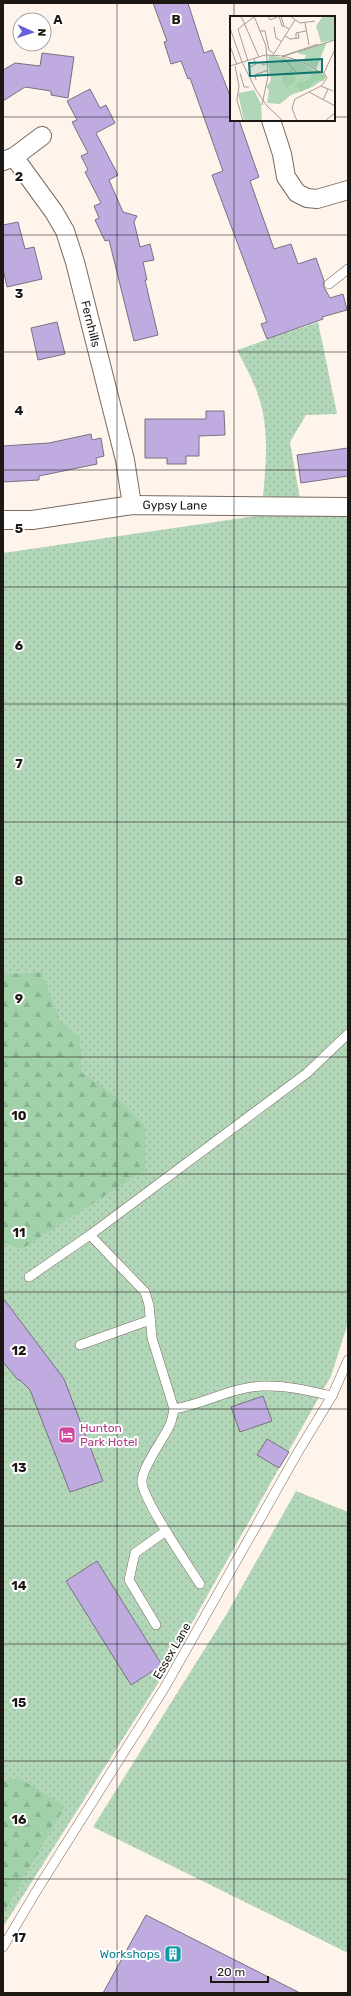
<svg xmlns="http://www.w3.org/2000/svg" width="351" height="1996" font-family="Rubik,sans-serif">
<style>
.grass{fill:url(#grass-dots)}
.forest{fill:url(#forest-firs)}
.building{fill:#bfabdf;stroke:#777181}
.lines{fill:none;stroke-linecap:round;stroke-linejoin:round}
.lane-casing{stroke:#796a5f;stroke-width:10}
.street-casing{stroke:#796a5f;stroke-width:20}
.lane{stroke:#fff;stroke-width:9}
.street{stroke:#fff;stroke-width:18}
.grid{fill:none;stroke:#1e1814;stroke-width:1;stroke-opacity:0.55}
.labels{text-anchor:middle;stroke-width:4;stroke-linejoin:round;paint-order:stroke}
.street-label{font-size:12px;fill:#1e1814;stroke:#fff}
.hotel-label{font-size:12px;fill:#b23c85;stroke:#fff;text-anchor:start}
.culture-label{font-size:12px;fill:#0d838f;stroke:#fff;text-anchor:end}
.inset-road{fill:none;stroke:#a59c96;stroke-width:1}
.view{fill:#0f766e;fill-opacity:0.15;stroke:#0f766e;stroke-width:2}
.inset-edge{fill:none;stroke:#1e1814;stroke-width:2}
.grid-label{font-size:13px;text-anchor:middle;font-weight:bold;fill:#1e1814;stroke:#fff;stroke-width:4;stroke-linejoin:round;paint-order:stroke}
</style>
<defs>
<pattern id="grass-dots" width="8" height="8" patternUnits="userSpaceOnUse"><rect width="8" height="8" fill="#b2d6b8"/><path d="M2 2h.1M6 6h.1" fill="none" stroke="#99b79d" stroke-width="1.8" stroke-linecap="round"/></pattern>
<pattern id="forest-firs" width="22" height="20" patternUnits="userSpaceOnUse"><rect width="22" height="20" fill="#a1d1a9"/><path d="M5 1l3.5 6h-7zM16 11l3.5 6h-7z" fill="#8ab391"/></pattern>
</defs>
<rect width="100%" height="100%" fill="#fff4ec"/>
<g class="grass">
<path d="M 318,322 L 337,414 L 306,415 L 290,442 L 300,499 L 263,496 C 266,464 269,432 260,401 C 255,383 245,366 237,350 Z"/>
<path d="M 277,513 L 348,517 L 348,1323 L 331,1376 L 157,1685 L 3,1927 L 3,553 Z"/>
<path d="M 296,1491 L 348,1512 L 348,1953 L 93,1827 L 226,1615 Z"/>
</g>
<g class="forest">
<path d="M 42,972 L 60,1021 L 80,1037 L 81,1072 L 114,1095 L 145,1126 L 145,1170 L 22,1249 L 3,1242 L 3,974 Z"/>
<path d="M 19,1778 L 65,1806 L 3,1914 L 3,1781 Z"/>
</g>
<g class="building">
<path d="M 153,3 L 188,3 L 204,53 L 212,50 L 231,98 L 231,120 L 239,120 L 259,177 L 250,181 L 274,249 L 291,244 L 298,264 L 316,258 L 324,281 L 323,285 L 330,298 L 343,294 L 347,310 L 322,317 L 323,319 L 267,339 L 261,324 L 267,322 L 212,175 L 223,171 L 190,78 L 188,79 L 181,61 L 171,64 L 164,42 L 167,41 Z"/>
<path d="M 42,53 L 74,57 L 68,98 L 51,95 L 51,91 L 25,87 L 3,101 L 3,70 L 15,63 L 40,66 Z"/>
<path d="M 90,89 L 100,108 L 106,105 L 115,123 L 96,133 L 118,175 L 109,180 L 123,212 L 137,216 L 134,222 L 140,247 L 150,244 L 154,260 L 143,262 L 147,280 L 145,280 L 158,335 L 134,341 L 109,240 L 105,241 L 95,220 L 99,218 L 94,206 L 101,203 L 85,172 L 88,170 L 81,156 L 88,153 L 72,122 L 77,120 L 67,101 Z"/>
<path d="M 18,222 L 25,249 L 34,247 L 42,279 L 7,287 L 3,269 L 3,225 Z"/>
<path d="M 57,322 L 65,354 L 38,360 L 31,328 Z"/>
<path d="M 206,411 L 224,411 L 225,435 L 199,436 L 199,456 L 186,456 L 186,464 L 167,464 L 167,458 L 145,458 L 145,419 L 206,419 Z"/>
<path d="M 91,434 L 92,440 L 101,438 L 104,456 L 96,458 L 97,464 L 39,476 L 39,480 L 3,482 L 3,446 L 49,443 Z"/>
<path d="M 348,448 L 348,476 L 301,483 L 297,455 Z"/>
<path d="M 3,1298 L 64,1379 L 103,1481 L 70,1492 L 30,1390 L 20,1380 L 18,1380 L 3,1362 Z"/>
<path d="M 263,1396 L 272,1421 L 240,1432 L 231,1407 Z"/>
<path d="M 267,1439 L 289,1452 L 279,1468 L 257,1455 Z"/>
<path d="M 97,1561 L 162,1665 L 131,1685 L 66,1581 Z"/>
<path d="M 146,1915 L 300,1993 L 103,1993 Z"/>
</g>
<g class="lines">
<g class="lane-casing">
<g id="lane">
<path d="M 329,284 L 348,269"/>
<path d="M 90,1235 L 145,1292 L 149,1305 L 152,1338 L 174,1409"/>
<path d="M 29,1277 L 90,1235 L 307,1073 L 348,1034"/>
<path d="M 80,1345 L 150,1320"/>
<path d="M 200,1584 C 189,1567 141,1497 142,1481 C 142,1468 163,1439 169,1427 C 172,1421 173,1415 174,1409 C 204,1404 232,1387 263,1386 C 286,1385 310,1391 332,1396"/>
<path d="M 156,1625 L 129,1580 L 135,1553 L 166,1531"/>
<path d="M 3,1947 L 40,1885 L 165,1687 L 298,1452 L 332,1396 L 348,1360"/>
</g>
</g>
<g class="street-casing">
<g id="street">
<path d="M 271,120 L 282,154 L 286,177 L 297,193 L 307,198 L 317,199 L 348,190"/>
<path d="M 14,157 L 42,136"/>
<path id="s1" d="M 3,161 L 14,157 L 54,212 L 65,231 L 75,262 L 125,460 L 132,505"/>
<path id="s2" d="M 3,520 L 32,520 L 132,505 L 348,507"/>
</g>
</g>
<use href="#lane" class="lane"/>
<use href="#street" class="street"/>
</g>
<path class="grid" d="M 117,3 L 117,1993M 234,3 L 234,17M 3,117 L 231,117M 334,117 L 348,117M 234,120 L 234,1993M 3,235 L 348,235M 3,352 L 348,352M 3,470 L 348,470M 3,587 L 348,587M 3,704 L 348,704M 3,822 L 348,822M 3,939 L 348,939M 3,1057 L 348,1057M 3,1174 L 348,1174M 3,1292 L 348,1292M 3,1409 L 348,1409M 3,1526 L 348,1526M 3,1644 L 348,1644M 3,1761 L 348,1761M 3,1879 L 348,1879"/>
<defs>
<g id="hotel-square" transform="scale(0.9)"><rect x="-9" y="-9" width="18" height="18" rx="4" fill="#d1479c" stroke="#fff"/><path d="M-6-4.5h1.5V1H6V5H4.5V3h-9V5H-6ZM-4 0a1.8 1.8 0 1 1 3.6 0ZM.5 0V-2.5h3Q6-2.5 6 0Z" fill="#fff"/></g>
<g id="building-square" transform="scale(0.9)"><rect x="-9" y="-9" width="18" height="18" rx="4" fill="#0f9aa8" stroke="#fff"/><path d="M-4-6H4V6H1V3H-1V6H-4ZM-2.5-4.3h1.7v1.8h-1.7ZM.8-4.3h1.7v1.8H.8ZM-2.5-1h1.7V.8h-1.7ZM.8-1h1.7V.8H.8Z" fill="#fff"/></g>
</defs>
<g fill-rule="evenodd">
<use href="#hotel-square" x="67" y="1435"/>
<use href="#building-square" x="173" y="1954"/>
</g>
<g class="labels">
<g class="street-label">
<text dy="4" stroke="none"><textPath href="#s1" startOffset="198">Fernhills</textPath></text>
<text dy="4" stroke="none"><textPath href="#s2" startOffset="173">Gypsy Lane</textPath></text>
<text transform="translate(172 1651) rotate(-60)" y="4">Essex Lane</text>
</g>
<g class="hotel-label">
<text x="80" y="1432">Hunton<tspan x="80" dy="14">Park Hotel</tspan></text>
</g>
<g class="culture-label">
<text x="160" y="1958">Workshops</text>
</g>
</g>
<g transform="translate(230 16)">
<rect width="105" height="105" fill="#fff4ec"/>
<path d="M 93,0 L 105,0 L 105,24 L 88,27 L 91,26 L 86,10 ZM 97,26 L 86,53 L 73,46 L 76,39 L 69,38 L 68,36 ZM 39,39 L 69,45 L 96,62 L 82,71 L 61,79 L 50,88 L 37,87 L 39,74 L 36,71 L 41,64 L 38,48 L 32,50 L 31,47 L 38,48 ZM 24,74 L 31,88 L 32,103 L 31,105 L 14,105 L 8,77 Z" fill="#b2d6b8"/>
<path d="M 62,52 L 66,64 L 57,72 L 52,63 L 55,56 ZM 85,54 L 96,60 L 93,65 L 88,64 L 81,68 L 81,71 L 70,76 L 69,71 L 64,72 L 69,65 L 74,66 L 80,62 Z" fill="#a1d1a9"/>
<path class="inset-road" d="M 11,0 L 29,41M 24,0 L 36,30 L 38,60 L 32,89M 38,0 L 40,4 L 49,0M 49,0 L 52,10 L 54,10M 51,0 L 54,10 L 59,13M 60,0 L 70,7 L 85,5M 75,7 L 79,29M 44,11 L 46,22 L 51,25M 0,12 L 12,46 L 26,74 L 37,90 L 53,105M 30,15 L 35,15 L 39,34 L 43,37M 55,20 L 60,23 L 69,22 L 68,17M 66,23 L 66,17 L 76,15M 0,30 L 7,49M 43,39 L 65,4M 52,40 L 66,56M 53,40 L 70,45 L 94,58M 53,40 L 88,28M 18,45 L 8,13 L 24,1M 0,50 L 35,39 L 54,40 L 105,24M 5,50 L 9,70 L 7,84 L 13,105M 20,51 L 26,48 L 24,43M 10,57 L 14,71 L 19,71M 26,64 L 25,59 L 38,54M 91,70 L 97,62 L 94,57 L 105,33M 79,76 L 105,90M 93,84 L 98,73M 67,105 L 62,92 L 65,83 L 91,70 L 103,75M 95,105 L 105,97"/>
<path class="view" d="M 92,43 L 92,56 L 20,60 L 19,47 Z"/>
<rect width="105" height="105" class="inset-edge"/>
</g>
<g class="grid-label">
<text x="58" y="24">A</text>
<text x="176" y="24">B</text>
<text x="19" y="181">2</text>
<text x="19" y="298">3</text>
<text x="19" y="415">4</text>
<text x="19" y="533">5</text>
<text x="19" y="650">6</text>
<text x="19" y="768">7</text>
<text x="19" y="885">8</text>
<text x="19" y="1003">9</text>
<text x="19" y="1120">10</text>
<text x="19" y="1237">11</text>
<text x="19" y="1355">12</text>
<text x="19" y="1472">13</text>
<text x="19" y="1590">14</text>
<text x="19" y="1707">15</text>
<text x="19" y="1824">16</text>
<text x="19" y="1942">17</text>
</g>
<rect width="351" height="1996" fill="none" stroke="#1e1814" stroke-width="8"/>
<g transform="translate(32 32) rotate(93)"><circle r="19" fill="#ffffff" stroke="#a5a3a1"/>
<path d="M0-3L7 15L0 10L-7 15Z" fill="#6560da"/>
<text y="-6" font-size="11" font-weight="bold" text-anchor="middle" fill="#1e1814">N</text>
</g>
<path d="M211 1976v6h57v-6" fill="none" stroke="#1e1814" stroke-width="2"/>
<text x="217" y="1976" font-size="12" fill="#1e1814" stroke="#ffffff" stroke-width="3" paint-order="stroke">20 m</text>
</svg>
